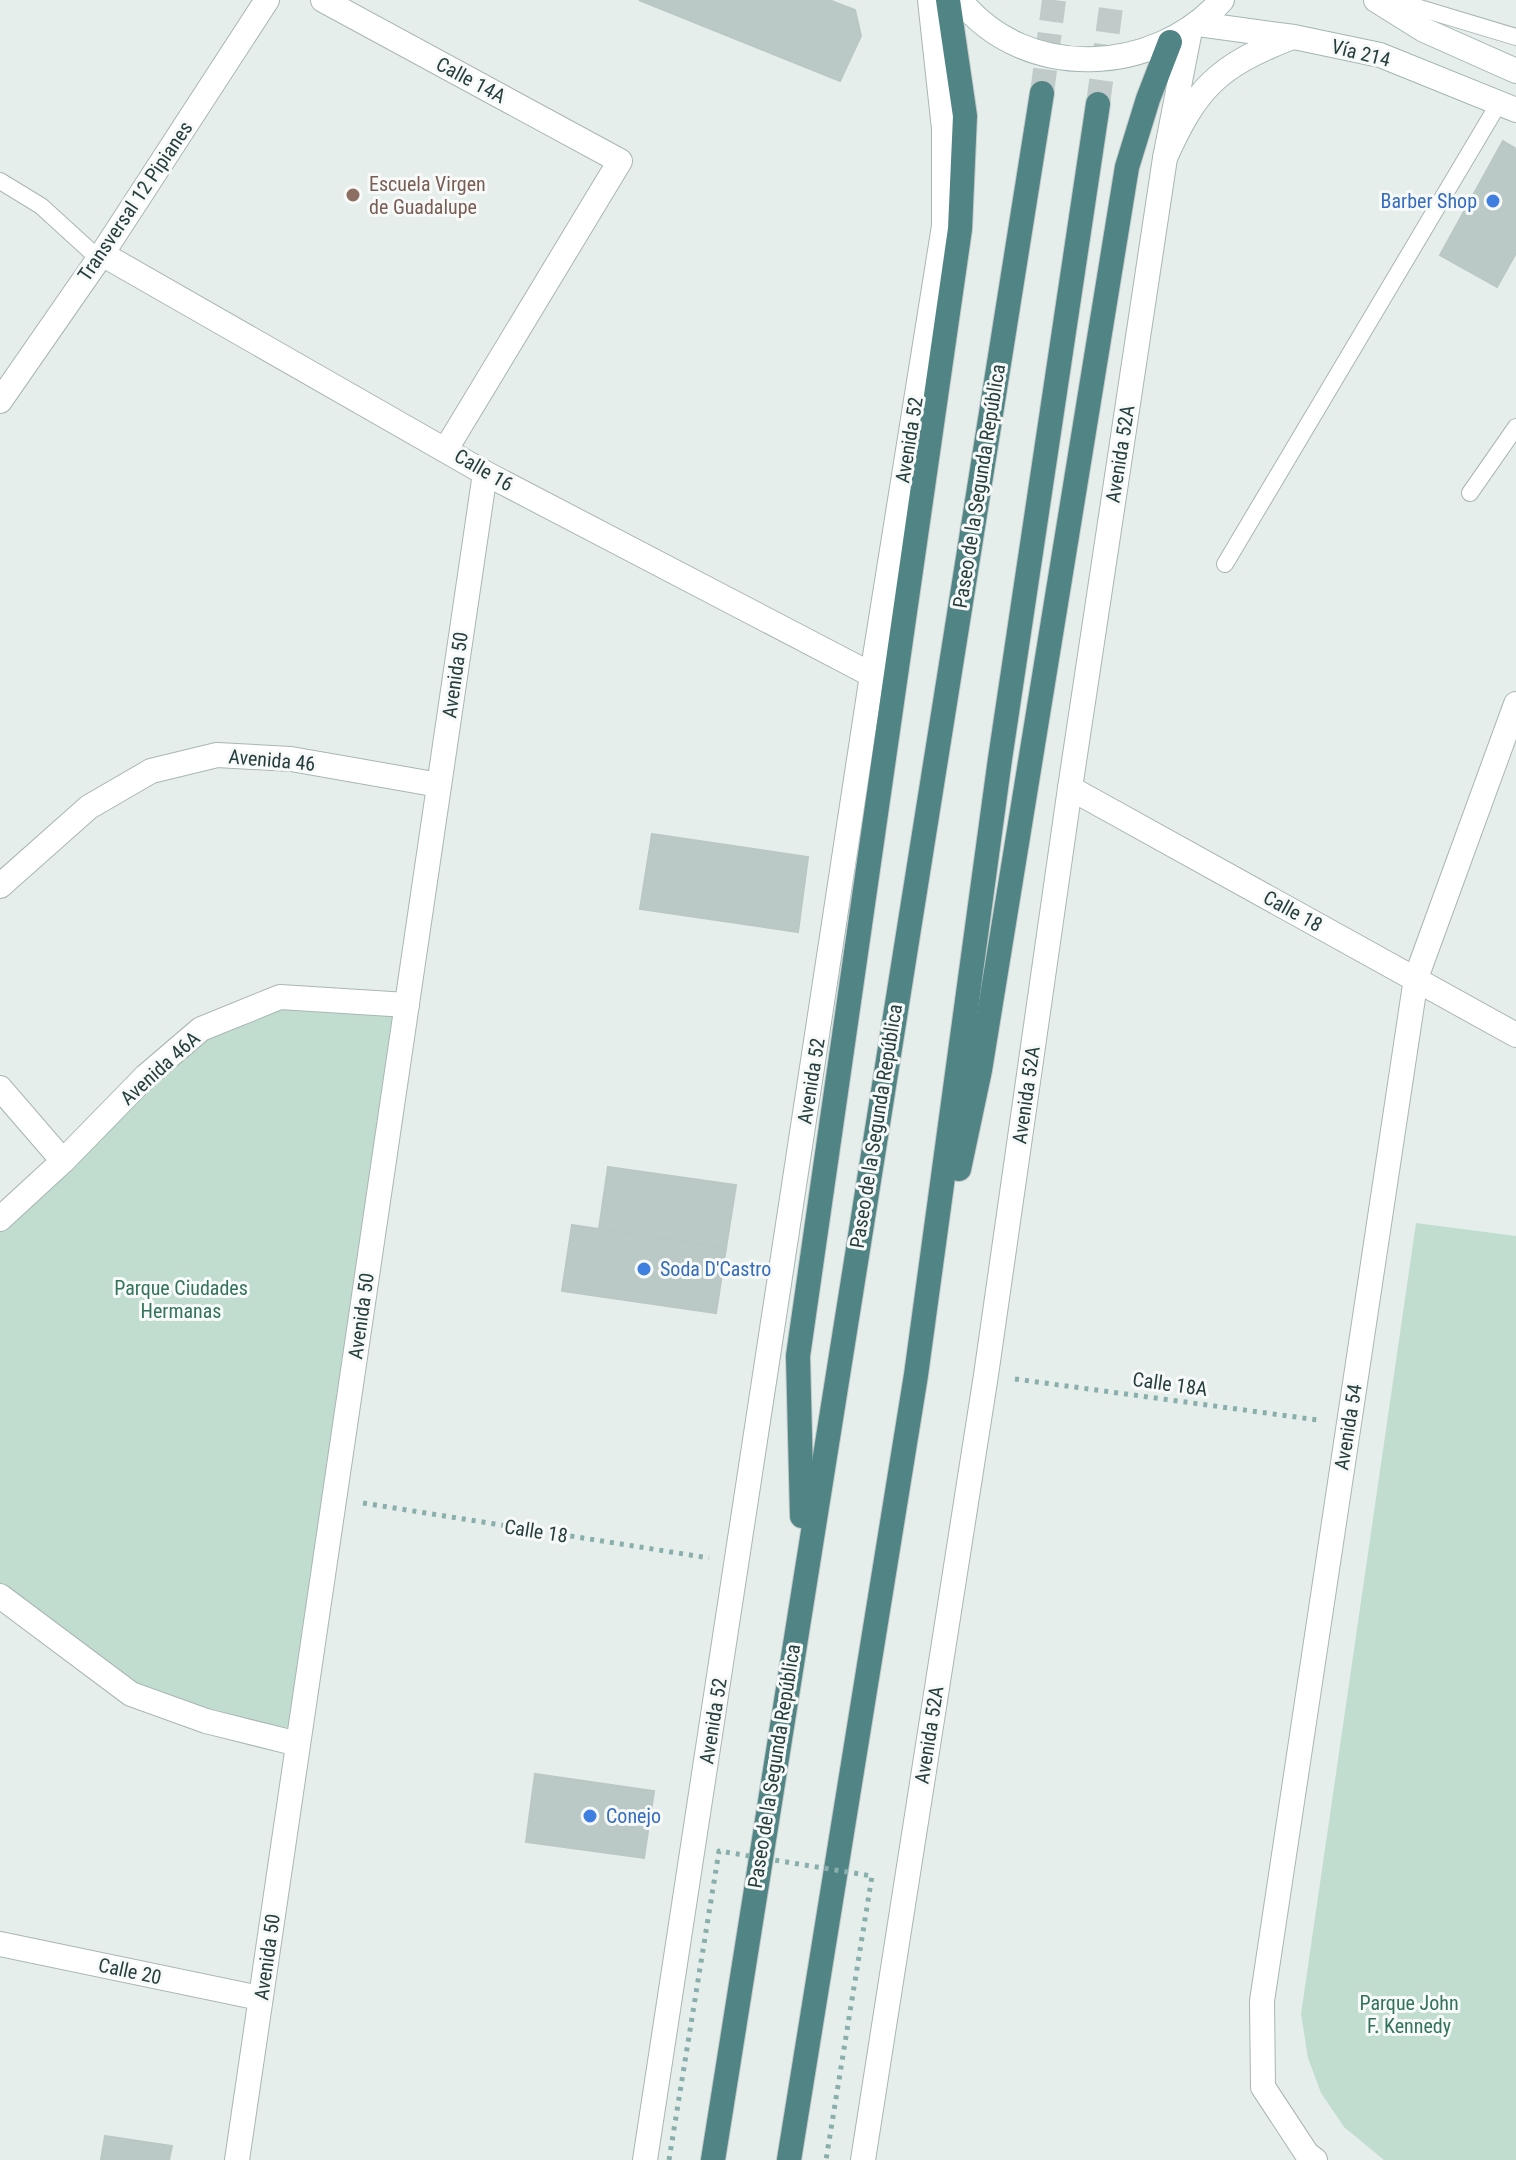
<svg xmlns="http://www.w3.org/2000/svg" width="1516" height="2160" font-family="'Roboto Condensed',sans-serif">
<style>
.green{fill:#c1ddcf}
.building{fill:#bbc9c6;stroke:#b9c7c5;stroke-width:2}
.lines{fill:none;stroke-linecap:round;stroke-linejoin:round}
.trunk-tunnel{stroke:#c0cbc9;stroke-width:24;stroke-dasharray:24 12;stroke-linecap:butt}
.service-casing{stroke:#a9b6b4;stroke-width:18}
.minor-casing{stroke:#a9b6b4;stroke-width:26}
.tertiary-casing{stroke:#a9b6b4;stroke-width:26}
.secondary-casing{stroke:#a2b6b4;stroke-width:26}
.trunk-casing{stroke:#c2c9c9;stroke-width:26}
.path{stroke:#89afac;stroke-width:5;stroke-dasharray:4 6;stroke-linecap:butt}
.service{stroke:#fff;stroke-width:16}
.minor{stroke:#fff;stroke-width:24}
.tertiary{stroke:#fff;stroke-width:24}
.secondary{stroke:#fff;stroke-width:24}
.trunk{stroke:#518484;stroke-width:24}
.path-bridge{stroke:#89afac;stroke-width:5;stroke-dasharray:4 6;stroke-linecap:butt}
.education-dot{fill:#8d6e63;stroke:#f7faf9;stroke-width:3}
.shop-dot{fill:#3f7fe0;stroke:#f7faf9;stroke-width:3}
.labels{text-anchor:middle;stroke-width:6;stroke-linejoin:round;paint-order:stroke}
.street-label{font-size:20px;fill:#263f3e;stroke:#f7faf9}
.education-label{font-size:20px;fill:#785e54;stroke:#f7faf9;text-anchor:start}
.shop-label{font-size:20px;fill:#366cbe;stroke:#f7faf9;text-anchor:start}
.park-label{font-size:20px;fill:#33735b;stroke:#f7faf9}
</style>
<rect width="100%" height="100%" fill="#e6eeec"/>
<g class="green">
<path d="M 280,997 L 407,1005 L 298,1744 L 131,1694 L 0,1596 L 0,1219 L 146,1076 Z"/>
<path d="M 1416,1223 L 1516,1236 L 1516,2160 L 1384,2160 L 1344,2127 L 1321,2093 L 1308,2058 L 1301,2014 Z"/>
</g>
<g class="building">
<path d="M 639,0 L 829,0 L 855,10 L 861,36 L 840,81 Z"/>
<path d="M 1503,141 L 1516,149 L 1516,253 L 1497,287 L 1440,255 Z"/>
<path d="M 652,834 L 808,857 L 798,932 L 640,909 Z"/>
<path d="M 608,1167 L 736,1185 L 726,1248 L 599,1229 Z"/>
<path d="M 572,1225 L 726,1248 L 716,1313 L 562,1291 Z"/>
<path d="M 535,1774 L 654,1791 L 644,1858 L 526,1842 Z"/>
<path d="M 105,2136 L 172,2146 L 169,2160 L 101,2160 Z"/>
</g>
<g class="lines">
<g class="trunk-tunnel">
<path d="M 1042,93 L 1054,0"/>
<path d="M 1098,104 L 1112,0"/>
</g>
<g class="service-casing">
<g id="service">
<path d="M 1393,0 L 1516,37"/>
<path d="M 0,181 L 41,206 L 98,258"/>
<path d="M 1470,493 L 1516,427"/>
<path d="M 1225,564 L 1499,103"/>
</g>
</g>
<g class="minor-casing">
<g id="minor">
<path d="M 323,0 L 620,161 L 446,449"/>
<path d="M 102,254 L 485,473 L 872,675"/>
<path d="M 1070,788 L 1516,1035"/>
<path d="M 0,886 L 89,807 L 151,771 L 217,755 L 291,759 L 439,785"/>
<path d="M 0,1088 L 63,1161"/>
<path d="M 0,1219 L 63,1161 L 146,1076 L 201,1029 L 280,997 L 407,1005"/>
<path d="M 0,1596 L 131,1694 L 206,1721 L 298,1744"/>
<path d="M 0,1944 L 260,1998"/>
<path d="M 237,2160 L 485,473"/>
<path d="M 645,2160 L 872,675 L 944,226 L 944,129 L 930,0"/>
<path d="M 863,2160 L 986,1375 L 1070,788 L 1165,158 L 1190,30"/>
<path d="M 1315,2160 L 1307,2154 L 1263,2087 L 1262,2001 L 1416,978 L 1516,704"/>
</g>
</g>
<g class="tertiary-casing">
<path id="tertiary" d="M 0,401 L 102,254 L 267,0"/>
</g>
<g class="secondary-casing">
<g id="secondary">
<path d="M 960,0 C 1026,83 1156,75 1222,0"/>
<path d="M 1376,0 L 1424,30 L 1516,71"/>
<path d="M 1198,24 L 1294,37 L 1380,55 L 1516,110"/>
<path d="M 1165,158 C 1196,88 1218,66 1290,38"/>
</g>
</g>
<g class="trunk-casing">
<g id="trunk">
<path d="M 959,1169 L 980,1070 L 1127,167 L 1148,99 L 1170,42"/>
<path d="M 802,1516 L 798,1356 L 960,229 L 965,116 L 948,0"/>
<path d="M 713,2160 L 1042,93"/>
<path d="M 789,2160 L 916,1375 L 1000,759 L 1098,104"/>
</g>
</g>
<g class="path">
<path d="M 1015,1379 L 1318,1420"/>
<path d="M 363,1503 L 709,1558"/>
</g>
<use href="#service" class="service"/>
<use href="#minor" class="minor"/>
<use href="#tertiary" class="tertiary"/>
<use href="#secondary" class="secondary"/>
<use href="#trunk" class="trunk"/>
<path class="path-bridge" d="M 669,2160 L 719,1851 L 872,1876 L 826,2160"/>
</g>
<circle class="education-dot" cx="353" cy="195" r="8"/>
<g class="shop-dot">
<circle cx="1493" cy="201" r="8"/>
<circle cx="644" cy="1269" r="8"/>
<circle cx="590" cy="1816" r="8"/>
</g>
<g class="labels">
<g class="street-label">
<text transform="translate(1361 53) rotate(14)" y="7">Vía 214</text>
<text transform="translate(471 80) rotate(28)" y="7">Calle 14A</text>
<text transform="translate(135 201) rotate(-56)" y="7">Transversal 12 Pipianes</text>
<text transform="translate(909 440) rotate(-81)" y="7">Avenida 52</text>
<text transform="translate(1120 454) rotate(-81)" y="7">Avenida 52A</text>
<text transform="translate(484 470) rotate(30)" y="7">Calle 16</text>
<text transform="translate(979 486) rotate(-81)" y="7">Paseo de la Segunda República</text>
<text transform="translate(455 675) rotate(-82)" y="7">Avenida 50</text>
<text transform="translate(272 760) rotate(5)" y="7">Avenida 46</text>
<text transform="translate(1293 911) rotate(29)" y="7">Calle 18</text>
<text transform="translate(160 1068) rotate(-42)" y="7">Avenida 46A</text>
<text transform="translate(811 1081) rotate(-81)" y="7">Avenida 52</text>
<text transform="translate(1026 1095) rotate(-82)" y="7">Avenida 52A</text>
<text transform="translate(876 1126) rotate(-81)" y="7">Paseo de la Segunda República</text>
<text transform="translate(361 1316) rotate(-82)" y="7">Avenida 50</text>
<text transform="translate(1170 1384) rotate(8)" y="7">Calle 18A</text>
<text transform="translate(1348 1427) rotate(-81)" y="7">Avenida 54</text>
<text transform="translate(536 1531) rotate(9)" y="7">Calle 18</text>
<text transform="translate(713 1721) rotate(-81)" y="7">Avenida 52</text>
<text transform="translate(929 1735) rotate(-81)" y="7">Avenida 52A</text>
<text transform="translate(774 1766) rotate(-81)" y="7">Paseo de la Segunda República</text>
<text transform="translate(267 1957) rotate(-82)" y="7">Avenida 50</text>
<text transform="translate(130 1971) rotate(12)" y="7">Calle 20</text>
</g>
<g class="education-label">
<text x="369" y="191">Escuela Virgen<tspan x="369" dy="23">de Guadalupe</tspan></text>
</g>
<g class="shop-label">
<text x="1477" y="208" text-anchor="end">Barber Shop</text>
<text x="660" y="1276">Soda D'Castro</text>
<text x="606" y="1823">Conejo</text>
</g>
<g class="park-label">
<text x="181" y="1295">Parque Ciudades<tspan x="181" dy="23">Hermanas</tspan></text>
<text x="1409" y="2010">Parque John<tspan x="1409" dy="23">F. Kennedy</tspan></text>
</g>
</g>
</svg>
